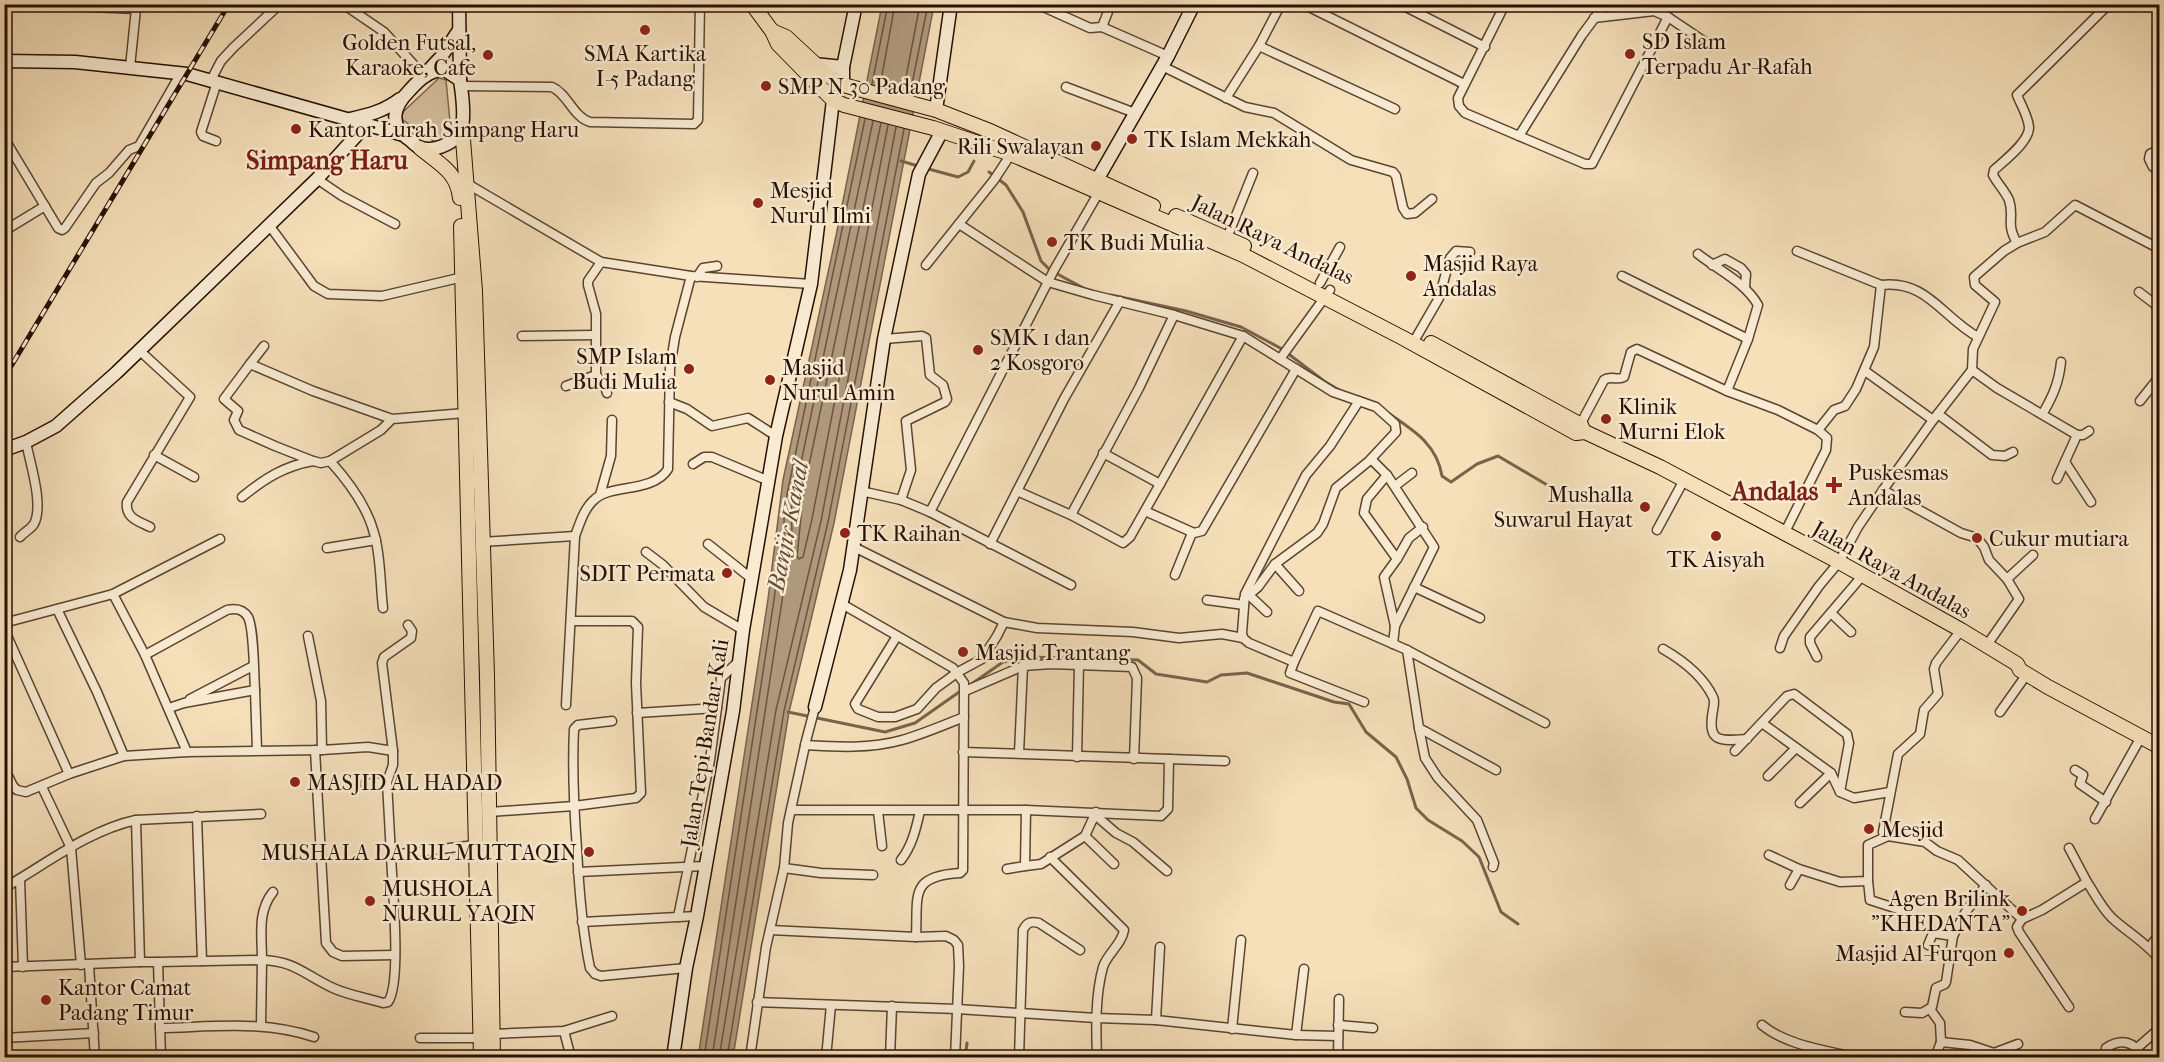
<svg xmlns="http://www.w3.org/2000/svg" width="2164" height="1062" font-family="'IM FELL French Canon',serif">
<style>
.green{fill:#d2bc9b;stroke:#7d6650;stroke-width:1.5}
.water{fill:#af997c;stroke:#79624c;stroke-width:1.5}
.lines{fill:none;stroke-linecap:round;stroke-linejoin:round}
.shore{stroke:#6c5440;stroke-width:1.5}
.stream{stroke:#79624c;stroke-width:3}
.street-casing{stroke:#5b4332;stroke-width:11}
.secondary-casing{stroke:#280f04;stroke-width:15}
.primary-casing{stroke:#280f04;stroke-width:16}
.street{stroke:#f8ebd2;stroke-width:8}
.secondary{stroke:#f8ebd2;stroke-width:12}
.primary{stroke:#f5e0ba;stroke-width:14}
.rail-casing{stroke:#280f04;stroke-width:5}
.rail{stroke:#f8ebd2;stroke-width:3;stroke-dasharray:9;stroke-linecap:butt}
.poi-dot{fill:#8f2418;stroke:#f8ebd2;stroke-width:2}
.labels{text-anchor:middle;stroke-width:5;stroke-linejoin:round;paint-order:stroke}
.poi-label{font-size:22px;fill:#280f04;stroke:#f8ebd2;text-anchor:start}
.street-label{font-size:22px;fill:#280f04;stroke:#f8ebd2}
.water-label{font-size:24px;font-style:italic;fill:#654d3a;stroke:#f8ebd2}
.quarter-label{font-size:26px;font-weight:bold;fill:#7a1f14;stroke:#f8ebd2}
</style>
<rect width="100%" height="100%" fill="#f5e0ba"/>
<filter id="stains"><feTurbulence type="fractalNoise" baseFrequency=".00333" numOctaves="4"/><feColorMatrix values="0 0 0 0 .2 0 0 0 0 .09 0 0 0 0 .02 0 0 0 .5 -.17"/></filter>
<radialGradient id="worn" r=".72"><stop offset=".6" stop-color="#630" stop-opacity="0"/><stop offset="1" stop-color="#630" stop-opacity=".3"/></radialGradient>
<path class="green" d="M 439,78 L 446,80 L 451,132 L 447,139 L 435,142 L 403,120 L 401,116 L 404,111 Z"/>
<path class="water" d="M 882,5 L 934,5 L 834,523 L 789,712 L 733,1057 L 698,1058 L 768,599 L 783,480 L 836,236 Z"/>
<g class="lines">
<g class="shore">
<path d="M 872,84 L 888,4"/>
<path d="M 880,86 L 895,4"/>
<path d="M 903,93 L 920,4"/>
<path d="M 910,94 L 928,4"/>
<path d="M 881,123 L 805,484 C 801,508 800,532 797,556 L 799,559 L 803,557 L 812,519 L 888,125"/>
<path d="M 704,1058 L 774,600 L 784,528 L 784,509 L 865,119"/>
<path d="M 712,1058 L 782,601 L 792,529 L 791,510 L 873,121"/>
<path d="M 719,1058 L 776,710 L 821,521 L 896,127"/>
<path d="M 727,1058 L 784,711 L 828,522 L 904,129"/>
</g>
<g class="stream">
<path d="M 901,161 L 918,166"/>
<path d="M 925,168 L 958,177 L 968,172 L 974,161"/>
<path d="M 989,172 L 1006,185 L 1023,212 L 1041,261 L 1050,270 L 1087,290"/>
<path d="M 1111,295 L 1186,311 L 1241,327 L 1282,349 L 1324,381 L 1339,390"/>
<path d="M 1388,413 C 1413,430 1437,444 1442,476 L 1451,482 L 1477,464 L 1498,456 L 1554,489 L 1562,499"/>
<path d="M 970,685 L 1003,662 L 1027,657 L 1138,660 L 1156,674 L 1207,682 L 1221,675 L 1247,673 L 1334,702 L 1349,704 L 1366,732 L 1396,757 L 1407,779 L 1416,808 L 1428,820 L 1462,841 L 1479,857 L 1501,912 L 1518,924"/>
<path d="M 788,712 L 885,732 L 915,723 L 962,690"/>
<path d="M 965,1058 L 967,1043"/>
</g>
<g class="street-casing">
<g id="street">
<path d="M 85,4 L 90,7 L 136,9"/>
<path d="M 343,4 L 384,32 L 424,76"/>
<path d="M 1037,4 L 1090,28 L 1102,27 L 1168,56"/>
<path d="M 1303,4 L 1464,84"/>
<path d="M 1400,4 L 1485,47"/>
<path d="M 1505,4 L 1458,98 L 1459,106 L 1465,113 L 1519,136 L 1582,35 L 1605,4"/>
<path d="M 1594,18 L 1654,11 L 1668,17 L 1711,46"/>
<path d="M 1102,27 L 1111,4"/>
<path d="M 1259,46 L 1281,4"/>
<path d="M 1162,66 L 1245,107 L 1274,113 L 1351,160 L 1393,172 L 1396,176 L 1403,208 L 1407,214 L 1415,213 L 1432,199"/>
<path d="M 130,67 L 136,9 L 144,4"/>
<path d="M 211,80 L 221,61 L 233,48 L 280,4"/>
<path d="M 461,86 L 552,87 C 568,94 573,117 590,122 L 694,124 L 698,120 L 700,4"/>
<path d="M 1066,87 L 1135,113"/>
<path d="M 1226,98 L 1259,46 L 1395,109"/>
<path d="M 1519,136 L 1585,164 L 1592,164 L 1668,17"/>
<path d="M 4,138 L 58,228 L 62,230 L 65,228 L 96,183 L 109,173 L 129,150 L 139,146 L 181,73"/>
<path d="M 216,141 L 203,136 L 201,132 L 217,82"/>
<path d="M 2160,149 L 2150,154 L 2149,159 L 2153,167 L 2160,170"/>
<path d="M 317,179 L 342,196 L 395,224"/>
<path d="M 466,183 L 601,262 L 691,276 L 811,284"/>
<path d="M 959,224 L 1048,282 L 1093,295 L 1174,315 L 1243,336 L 1333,392 L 1376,407 L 1395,424 L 1396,432 L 1369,461 L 1336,488 L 1323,524 L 1317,533 L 1275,564 L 1258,587 L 1244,599"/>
<path d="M 269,225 L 314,286 L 328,294 L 382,296 L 463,277"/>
<path d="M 4,231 L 45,206"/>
<path d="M 1227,238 L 1253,173"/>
<path d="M 2017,243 C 2005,222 2015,218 2009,200 C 2005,191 1997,183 1993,175 L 1994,170 C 2004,161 2030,141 2029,127 C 2028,116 2021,105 2017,95 L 2109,4"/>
<path d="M 1797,251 L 1881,285"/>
<path d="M 1698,254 C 1718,270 1745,282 1758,305 L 1748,339 L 1727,391"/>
<path d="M 601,262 L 588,281 L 588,285 L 596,314 L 596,375 L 604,384 L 607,393"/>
<path d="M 926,265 L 994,180 L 1011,154"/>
<path d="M 1712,265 L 1725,259 L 1741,268 L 1746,274 L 1745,287"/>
<path d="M 1622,276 L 1748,339"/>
<path d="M 697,277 L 703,268 L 717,266"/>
<path d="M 1320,283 L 1340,247"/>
<path d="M 2139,292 L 2160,308"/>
<path d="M 522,336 L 595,335"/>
<path d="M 1417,336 L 1439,298 L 1450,258 L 1456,251 L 1470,252"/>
<path d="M 884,339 L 922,336 L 926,338 L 930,375 L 943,385 L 947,399 L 945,402 L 906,421 L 911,470 L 901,500"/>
<path d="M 140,351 L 190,397 L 127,502 C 125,518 138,521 150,527"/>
<path d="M 1280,359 L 1330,290"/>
<path d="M 250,364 L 264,346"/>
<path d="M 1972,370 L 1997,388 L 2077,435 L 2083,435 L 2089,431"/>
<path d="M 1865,371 L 1933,420"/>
<path d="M 566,386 L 596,375"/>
<path d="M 1359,401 L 1330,446 L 1306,475 L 1245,594 L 1242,633 L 1243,638 L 1249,643 L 1294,662 L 1318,611 L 1407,650 L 1545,723"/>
<path d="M 2140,401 L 2160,376"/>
<path d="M 669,402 L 687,409 L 712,426 L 748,418 L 776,436"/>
<path d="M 2043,413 C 2053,396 2059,382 2061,362"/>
<path d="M 1938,414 L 1992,455 L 2005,456 L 2013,452"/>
<path d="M 392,419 L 381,430 L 330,461 L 321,463 L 313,461 L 275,446 L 239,430 L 234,420 L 238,411 L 224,399 L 250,364 L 313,391 L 392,419 L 465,413"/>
<path d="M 1579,427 L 1604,380 C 1611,375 1618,381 1624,377 L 1631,352 L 1637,349 L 1727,391 L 1778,410 L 1818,430 L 1827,438 L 1826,450 L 1784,534"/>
<path d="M 1818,430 L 1834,410 L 1845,406 L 1856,389 L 1874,347 L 1881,285 C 1926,279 1943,318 1978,337"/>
<path d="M 1103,453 L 1160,484 L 1243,336"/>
<path d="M 154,455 L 194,477"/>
<path d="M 1371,459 L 1387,475 L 1434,547 L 1395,626 L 1393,644"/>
<path d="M 330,461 C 349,482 367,506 374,533 C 381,556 380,583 383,608"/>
<path d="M 2065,462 L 2091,502"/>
<path d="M 693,464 L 704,457 L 712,457 L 769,481"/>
<path d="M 1387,475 L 1367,499 L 1364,513 L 1397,559"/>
<path d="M 2057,479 L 2077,435"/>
<path d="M 1395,486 L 1412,473"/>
<path d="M 1883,490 L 1961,533 L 1977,538 L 1984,547 L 1989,560 L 2007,579 L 2019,599 L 1987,645"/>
<path d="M 861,491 L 901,500 L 930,512 L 1071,585"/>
<path d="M 1017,491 L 1071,515 L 1123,543 L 1130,537 L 1160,484"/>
<path d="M 600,495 L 611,456 L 612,420"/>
<path d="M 242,497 C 264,479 284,466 313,461"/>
<path d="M 1145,511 L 1194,533 L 1202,531 L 1296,369"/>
<path d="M 930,512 L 1054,270 L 1099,192"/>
<path d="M 1071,515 L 1139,388 L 1174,315"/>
<path d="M 1657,530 L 1684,480"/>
<path d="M 20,537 C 24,532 30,530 34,524 C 44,505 30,463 26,442"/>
<path d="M 481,542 L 575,536"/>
<path d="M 708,544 L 752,579"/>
<path d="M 990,544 L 1064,399 L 1120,301"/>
<path d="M 854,547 L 1004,622 L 1037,628 L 1133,632 L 1179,638 L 1222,634 L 1243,638"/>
<path d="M 327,548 L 376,540"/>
<path d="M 646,552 L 663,565 L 704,607 L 743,630"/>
<path d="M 1275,564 L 1299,591"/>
<path d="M 1175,575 L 1192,533"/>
<path d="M 2007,579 L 2033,555"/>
<path d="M 1414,587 L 1480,618"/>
<path d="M 113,594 L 145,655 L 187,752"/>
<path d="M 1250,596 L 1267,612"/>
<path d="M 1207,600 L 1244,605"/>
<path d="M 842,604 L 953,668 L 964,683 L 963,870 L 960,873 C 909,876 918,895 916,937"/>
<path d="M 57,609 L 97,692 L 124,756"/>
<path d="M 1831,613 L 1851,632"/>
<path d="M 4,623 L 113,594 L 220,539"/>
<path d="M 1395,626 L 1384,577 L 1397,559 L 1409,538 L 1423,527"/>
<path d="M 4,629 L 69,774"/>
<path d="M 1961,630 L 1936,663 L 1934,669 L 1938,694 L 1924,710 L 1920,734 L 1898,754 L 1883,832 L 1888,836 L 1925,842 L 1937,851 L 1958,860 L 2022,919 L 2042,910 L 2087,882 C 2095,894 2101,907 2112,918 C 2127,932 2147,943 2160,960"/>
<path d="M 308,636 L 321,701 L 322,750"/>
<path d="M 897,636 L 855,704 L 858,709 L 878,717 L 895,717 L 917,709 L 936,688 L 958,672 L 982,659 L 997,636 L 1004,622"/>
<path d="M 1780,648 L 1784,636 L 1819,586 L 1839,562 L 1858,527 L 1883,490 L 1933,420 L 1972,370 L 1973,349 L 1995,302 L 1975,285 L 1974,277 L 2004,251 L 2017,243 L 2045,232 L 2075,205 L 2160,249"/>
<path d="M 1663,649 C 1682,660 1703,676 1713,697 C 1715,701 1714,705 1713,710 C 1707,743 1719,741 1747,739"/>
<path d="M 1407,650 L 1419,728 L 1425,758 L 1438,778 L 1477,820 L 1494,863 L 1493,867"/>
<path d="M 145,655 L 227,610 C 236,608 243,609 248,617 C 254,628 254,675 255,690 L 184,703 L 169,708"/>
<path d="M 1817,657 L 1810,643 L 1810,637 L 1863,575"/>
<path d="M 1294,662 L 1290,673 L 1364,702"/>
<path d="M 255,690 L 257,750"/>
<path d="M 965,691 L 1023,666 L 1051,664 L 1132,667 L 1137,678 L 1134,759"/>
<path d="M 190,699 L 253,666"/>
<path d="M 566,705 L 575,536 C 580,523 584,508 595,499 C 611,484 653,493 668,469 L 670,368 L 675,337 L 691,276"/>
<path d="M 2000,712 L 2027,674"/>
<path d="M 637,713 L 717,708"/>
<path d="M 612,721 L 578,725 L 574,729 C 572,769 574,809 577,849 C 579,889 582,929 590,968 L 595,974 L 601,976 L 686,968"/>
<path d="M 1762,723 L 1831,773 L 1840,792 L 1854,798 L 1890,792"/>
<path d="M 1419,728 L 1496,770"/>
<path d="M 805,745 C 837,747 870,749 902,740 C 923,734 944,725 964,717"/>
<path d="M 315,750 L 326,943 L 333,952 L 342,956 L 395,955"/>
<path d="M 1735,751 L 1787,696 L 1794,694 L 1847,734 L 1849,743 L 1840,792"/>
<path d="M 1019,753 L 1023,666"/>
<path d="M 1077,757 L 1079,664"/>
<path d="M 1169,759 L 1225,761"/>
<path d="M 4,768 L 13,786 L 17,790 L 26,792 L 69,774 L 124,756 L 187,752 L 322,750 L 368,747 L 393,751"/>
<path d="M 2075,770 L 2083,775 L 2080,784 L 2106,802"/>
<path d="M 1768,776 L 1796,748"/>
<path d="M 365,784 L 387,782"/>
<path d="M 42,787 L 71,848 L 81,965"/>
<path d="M 1800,803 L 1831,773"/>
<path d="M 791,810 L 1026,810 L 1161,816 L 1168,809 L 1169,759 L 963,752"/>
<path d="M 1026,810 L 1025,866 L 1041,864 L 1085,836 L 1096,812"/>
<path d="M 878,811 L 882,846"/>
<path d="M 490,812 L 574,806 L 636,798 L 641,793 L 636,683 L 638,627 L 632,621 L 572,621"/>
<path d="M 1095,815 L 1116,833 L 1133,842 L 1167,871"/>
<path d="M 197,816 L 202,961"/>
<path d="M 2095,819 L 2141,737"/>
<path d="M 136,820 L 140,962 L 158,962 L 161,1058"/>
<path d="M 1085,836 L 1114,864"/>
<path d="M 2069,848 L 2087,882"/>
<path d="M 391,855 L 387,782 L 393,765 L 393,751 L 382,663 L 384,657 L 411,638 L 412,631 L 408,625"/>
<path d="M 1769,855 L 1799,869 L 1840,882 L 1868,881 L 1868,845 L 1888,836"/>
<path d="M 1050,857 L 1124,930 C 1122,944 1107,954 1103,967 C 1095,996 1096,1028 1097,1058"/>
<path d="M 901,860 C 912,846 916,829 920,811"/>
<path d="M 784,868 L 821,873 L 873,875"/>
<path d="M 1007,869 L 1025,866"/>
<path d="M 578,872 L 705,866"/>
<path d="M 20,879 L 23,967"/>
<path d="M 1868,881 L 1870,900 L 1901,910"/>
<path d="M 1790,885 L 1799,869"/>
<path d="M 4,888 C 46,864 89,830 136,820 L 261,814"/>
<path d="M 273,892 C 257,912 262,935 262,960 C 295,961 305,975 333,988 C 348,995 367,998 383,1003 L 388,1002 C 402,983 392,883 391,855 L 475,845"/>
<path d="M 678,917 L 710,760 L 721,678 L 739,661"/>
<path d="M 2022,919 L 2017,927 L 2019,932 L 2069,1007"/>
<path d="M 582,922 L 697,916"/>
<path d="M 770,930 L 916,937 L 946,936 L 954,940 L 958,945 L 959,966 L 955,1058"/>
<path d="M 1928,945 L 1933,933 L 1953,936"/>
<path d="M 2149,948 L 2160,933"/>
<path d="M 158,962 L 262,960 L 261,1025"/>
<path d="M 89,965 L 95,1058"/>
<path d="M 4,967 L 140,962"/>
<path d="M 757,1002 L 957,1009 L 1096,1018 L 1156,1020 L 1296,1035 L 1304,969"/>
<path d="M 1930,1009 L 1940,1023 L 1941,1042"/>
<path d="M 1905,1012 L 1922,1013 L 1932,1007 L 1936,988 L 1945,984 L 1946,982 L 1953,936 L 1965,913 L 1986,885"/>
<path d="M 1156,1020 L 1160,947"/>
<path d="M 1338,1025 L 1373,1028"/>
<path d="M 1762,1025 C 1786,1045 1824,1050 1854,1057"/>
<path d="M 160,1028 C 212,1027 264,1020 314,1037"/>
<path d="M 1232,1029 L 1241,940"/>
<path d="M 564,1031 L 571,1058"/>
<path d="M 493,1034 L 564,1031 L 612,1016"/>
<path d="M 1296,1035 L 1338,1036"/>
<path d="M 4,1038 L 94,1033"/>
<path d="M 420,1038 L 481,1038"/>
<path d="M 2106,1048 C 2121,1038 2135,1041 2143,1058"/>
<path d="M 2137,1048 L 2160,1028"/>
<path d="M 750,1058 L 766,947 L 784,868 L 788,823 L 806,741 L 815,707"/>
<path d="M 826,1058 L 831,1005"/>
<path d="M 890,1058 L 892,1006"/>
<path d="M 1019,1058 L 1023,930 C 1027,922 1031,921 1039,923 L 1080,950"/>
<path d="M 1338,1058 L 1339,999"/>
<path d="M 1935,1058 L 1941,1042 L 1970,1045 L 1994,1053 L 2018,1044"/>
</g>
</g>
<g class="secondary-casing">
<g id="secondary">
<path d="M 459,4 L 460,80"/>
<path d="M 4,61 L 75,62 L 187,74 L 400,134"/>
<path d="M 814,64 L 843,67"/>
<path d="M 438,70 L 445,70 L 460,80 C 462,93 465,113 462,126 C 460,142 435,152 421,148 C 417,147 413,143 410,140 C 389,126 392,108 409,91 C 418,81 425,74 438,70 Z"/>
<path d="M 426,73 L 441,57 L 459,30"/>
<path d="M 843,84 L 843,67 L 856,4"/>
<path d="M 936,110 L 951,4"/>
<path d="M 350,119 C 369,115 384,111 400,99"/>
<path d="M 1097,180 L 1168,56 L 1194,4"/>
<path d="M 4,450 L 26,442 L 56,426 L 116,373 L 317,179 L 366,125"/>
<path d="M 815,707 L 850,570 L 884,339 L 919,174 L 942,131"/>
<path d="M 673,1058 L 686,968 L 697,916 L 733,711 L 743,630 L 776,436 L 811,284 L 833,100"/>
</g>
</g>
<g class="primary-casing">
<g id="primary">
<path d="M 752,4 L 772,31 L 778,44 L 833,100 L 844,105 L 933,128 L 1011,154 L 1243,255 L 1403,338 L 1576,433 L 1585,432 L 1660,467 L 1839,562 L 1961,630 L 2017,664 L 2020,670 L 2048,687 L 2160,747"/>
<path d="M 772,31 L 786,37 L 827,75 L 847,86 L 936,110 L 990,131 L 1153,206"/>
<path d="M 462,127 L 475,291 L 487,675 L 493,1058"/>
<path d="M 420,148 C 439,164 457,171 460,198"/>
<path d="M 1176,216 L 1244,246"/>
<path d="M 461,226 L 481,1058"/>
<path d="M 1431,343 L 1581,425 L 1583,430"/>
</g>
</g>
<use href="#street" class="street"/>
<use href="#secondary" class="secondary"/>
<use href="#primary" class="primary"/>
<g class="rail-casing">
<path id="rail" d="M 4,378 L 229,4"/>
</g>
<use href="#rail" class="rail"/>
</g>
<g class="poi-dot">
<circle cx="645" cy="30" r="6"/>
<circle cx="1630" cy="54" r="6"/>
<circle cx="488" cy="55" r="6"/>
<circle cx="766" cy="86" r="6"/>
<circle cx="296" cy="129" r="6"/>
<circle cx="1132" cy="139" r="6"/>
<circle cx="1096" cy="146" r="6"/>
<circle cx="758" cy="203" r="6"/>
<circle cx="1052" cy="242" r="6"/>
<circle cx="1411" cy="276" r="6"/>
<circle cx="978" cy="350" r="6"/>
<circle cx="689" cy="369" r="6"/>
<circle cx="770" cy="380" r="6"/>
<circle cx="1606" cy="419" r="6"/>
<path d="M1831 476h6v6h6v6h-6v6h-6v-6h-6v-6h6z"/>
<circle cx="1645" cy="507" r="6"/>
<circle cx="845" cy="533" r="6"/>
<circle cx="1716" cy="536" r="6"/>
<circle cx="1977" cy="538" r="6"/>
<circle cx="727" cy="573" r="6"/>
<circle cx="963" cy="652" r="6"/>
<circle cx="295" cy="782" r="6"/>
<circle cx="1869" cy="829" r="6"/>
<circle cx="589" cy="852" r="6"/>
<circle cx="370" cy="901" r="6"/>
<circle cx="2022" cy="911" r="6"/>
<circle cx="2009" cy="953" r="6"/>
<circle cx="46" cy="1000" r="6"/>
</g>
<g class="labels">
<g class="poi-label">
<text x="1642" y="49">SD Islam<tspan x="1642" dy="25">Terpadu Ar-Rafah</tspan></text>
<text x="476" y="50" text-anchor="end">Golden Futsal,<tspan x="476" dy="25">Karaoke, Cafe</tspan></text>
<text x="645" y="61" text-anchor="middle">SMA Kartika<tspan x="645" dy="25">I-5 Padang</tspan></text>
<text x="778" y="94">SMP N 30 Padang</text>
<text x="308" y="137">Kantor Lurah Simpang Haru</text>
<text x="1144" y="147">TK Islam Mekkah</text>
<text x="1084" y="154" text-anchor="end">Rili Swalayan</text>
<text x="770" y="198">Mesjid<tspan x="770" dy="25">Nurul Ilmi</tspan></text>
<text x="1064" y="250">TK Budi Mulia</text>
<text x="1423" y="271">Masjid Raya<tspan x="1423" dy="25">Andalas</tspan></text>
<text x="990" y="345">SMK 1 dan<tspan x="990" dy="25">2 Kosgoro</tspan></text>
<text x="677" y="364" text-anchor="end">SMP Islam<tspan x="677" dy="25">Budi Mulia</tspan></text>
<text x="782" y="375">Masjid<tspan x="782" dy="25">Nurul Amin</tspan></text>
<text x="1618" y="414">Klinik<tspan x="1618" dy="25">Murni Elok</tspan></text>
<text x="1848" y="480">Puskesmas<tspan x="1848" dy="25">Andalas</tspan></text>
<text x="1633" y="502" text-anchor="end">Mushalla<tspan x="1633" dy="25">Suwarul Hayat</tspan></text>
<text x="857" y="541">TK Raihan</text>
<text x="1989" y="546">Cukur mutiara</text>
<text x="1716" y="567" text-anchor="middle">TK Aisyah</text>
<text x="715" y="581" text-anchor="end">SDIT Permata</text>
<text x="975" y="660">Masjid Trantang</text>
<text x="307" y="790">MASJID AL HADAD</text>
<text x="1881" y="837">Mesjid</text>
<text x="577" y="860" text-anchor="end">MUSHALA DARUL MUTTAQIN</text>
<text x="382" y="896">MUSHOLA<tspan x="382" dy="25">NURUL YAQIN</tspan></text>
<text x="2010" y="906" text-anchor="end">Agen Brilink<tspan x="2010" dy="25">"KHEDANTA"</tspan></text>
<text x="1997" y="961" text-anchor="end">Masjid Al-Furqon</text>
<text x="58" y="995">Kantor Camat<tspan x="58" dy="25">Padang Timur</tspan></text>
</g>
<g class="street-label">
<text transform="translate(1273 239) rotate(26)" y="8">Jalan Raya Andalas</text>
<text transform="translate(1892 569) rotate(29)" y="8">Jalan Raya Andalas</text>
<text transform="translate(704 743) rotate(-81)" y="8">Jalan Tepi Bandar Kali</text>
</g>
<g class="water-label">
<text transform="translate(788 526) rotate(-79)" y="8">Banjir Kanal</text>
</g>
<g class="quarter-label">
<text x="327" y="169">Simpang Haru</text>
<text x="1775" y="500">Andalas</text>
</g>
</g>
<rect width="2164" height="1062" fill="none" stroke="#f5e0ba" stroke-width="24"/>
<rect x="6" y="6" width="2152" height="1050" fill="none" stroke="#280f04" stroke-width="3"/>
<rect x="12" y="12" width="2140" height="1038" fill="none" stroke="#280f04" stroke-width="1.5"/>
<rect width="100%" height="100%" filter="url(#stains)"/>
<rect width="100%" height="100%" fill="url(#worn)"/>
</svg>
